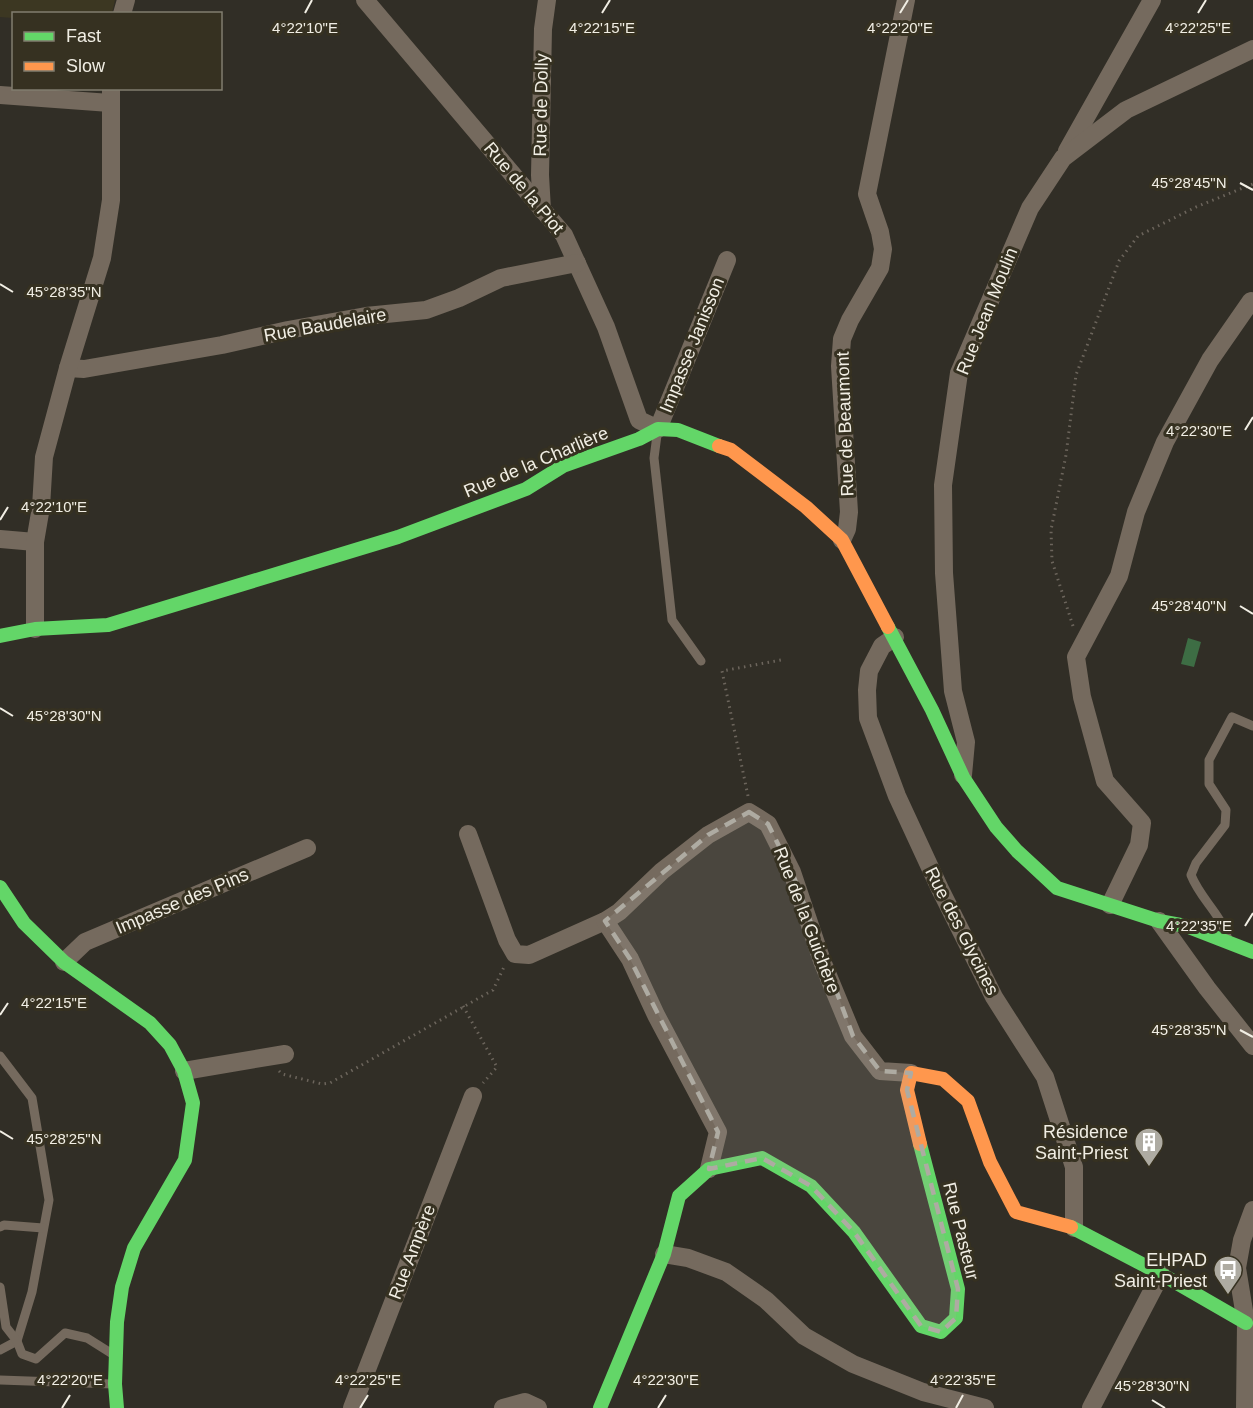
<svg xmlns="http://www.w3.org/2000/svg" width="1253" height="1408" font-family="Helvetica,sans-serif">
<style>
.built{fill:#3c3722}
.water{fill:#3d6d44}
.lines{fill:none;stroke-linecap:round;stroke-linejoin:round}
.path{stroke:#6c655c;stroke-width:3;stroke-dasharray:1.5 4.5;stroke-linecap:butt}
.lane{stroke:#756a5e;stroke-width:9}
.street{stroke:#756a5e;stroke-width:18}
.fast{stroke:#63d668;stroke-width:14}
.slow{stroke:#ff974d;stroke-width:14}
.marked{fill:#aeaba2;fill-opacity:0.2;stroke:#aeaba2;stroke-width:4.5;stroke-dasharray:12 8;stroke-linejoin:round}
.ticks{fill:none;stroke:#f1eee4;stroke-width:2}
.labels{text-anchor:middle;stroke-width:6;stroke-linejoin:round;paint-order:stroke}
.street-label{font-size:18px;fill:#f1eee4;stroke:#363121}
.poi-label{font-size:18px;fill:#f1eee4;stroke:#363121;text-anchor:end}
.ticks-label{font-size:15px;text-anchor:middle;fill:#f1eee4;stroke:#363121;stroke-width:6;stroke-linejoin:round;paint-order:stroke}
</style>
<rect width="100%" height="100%" fill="#312e26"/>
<path class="built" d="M 0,0 L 115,0 L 112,13 L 14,14 L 13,18 L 0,17 Z"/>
<path class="water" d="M 1188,638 L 1201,642 L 1194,667 L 1181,664 Z"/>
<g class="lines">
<g class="path">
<path d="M 1073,626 L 1052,561 L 1051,530 L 1066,455 L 1076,375 L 1119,261 L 1138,236 L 1196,207 L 1253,184"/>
<path d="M 748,796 L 722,671 L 781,660"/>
<path d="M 463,1006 L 497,1067 L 483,1083"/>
<path d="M 279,1071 L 282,1074 L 322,1084 L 330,1083 L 493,990 L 504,967"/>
</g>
<g class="lane">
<path d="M 657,435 L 654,458 L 672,620 L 701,661"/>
<path d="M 1228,939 C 1220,912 1201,900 1191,875 L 1196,863 L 1225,825 L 1226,810 L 1209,784 L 1209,760 L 1232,717 L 1253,726"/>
<path d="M 0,1056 L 32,1098 L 49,1200 L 32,1292 L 17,1341 L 0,1350"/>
<path d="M 0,1227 L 4,1225 L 43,1228"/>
<path d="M 0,1287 L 6,1327 L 17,1341 L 22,1354 L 36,1359 L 65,1333 L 87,1338 L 114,1355"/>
<path d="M 0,1380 L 113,1384"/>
</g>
<g class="street">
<path d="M 365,0 L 564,235 L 606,327 L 639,420 L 658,429 L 727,260"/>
<path d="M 122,14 L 126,0"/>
<path d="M 0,95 L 110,103"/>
<path d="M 1067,151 L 1152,0"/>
<path d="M 542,210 L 540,175 L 543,29 L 547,0"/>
<path d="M 68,368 L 84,369 L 222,345 L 288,330 L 366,316 L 426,310 L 459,298 L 501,278 L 577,263"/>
<path d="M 0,539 L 35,542"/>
<path d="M 842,540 L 847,529 L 849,512 L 840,366 L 842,339 L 850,320 L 880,268 L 883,249 L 880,232 L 867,194 L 906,0"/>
<path d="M 35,629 L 35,542 L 41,507 L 44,457 L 68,368 L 102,258 L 111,200 L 111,88"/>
<path d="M 895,637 L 882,646 L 869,671 L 867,690 L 868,718 L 897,796 L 940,889 L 994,997 L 1045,1077 L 1074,1167 L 1074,1228"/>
<path d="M 963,775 L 966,742 L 953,691 L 944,573 L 943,485 L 959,373 L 1030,208 L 1063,158 L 1126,110 L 1253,49"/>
<path d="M 468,834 L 507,940 L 515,954 L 529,955 L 605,921 L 619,912 L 662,871 L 708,835 L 749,812 L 768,824 L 792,872 L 822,961 L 853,1036 L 880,1071 L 911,1073"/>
<path d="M 1110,905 L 1139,845 L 1142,823 L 1105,781 L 1082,697 L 1076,657 L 1119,576 L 1136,512 L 1165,442 L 1210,360 L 1251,301"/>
<path d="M 605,921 L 630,959 L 656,1015 L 718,1132 L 709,1169"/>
<path d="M 1159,921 L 1207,988 L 1253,1046"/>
<path d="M 64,962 L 85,942 L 307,848"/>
<path d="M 184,1071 L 285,1054"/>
<path d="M 664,1254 L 688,1258 L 726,1272 L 766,1300 L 804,1336 L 853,1364 L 923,1392 L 985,1408"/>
<path d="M 352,1408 L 473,1096"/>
<path d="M 503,1408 L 525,1402 L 538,1408"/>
<path d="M 1091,1408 L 1161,1274"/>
<path d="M 1245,1408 L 1246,1323 L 1237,1268 L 1242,1240 L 1253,1210"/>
</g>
<g class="fast">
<path d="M 888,627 L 932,710 L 963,777 L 996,827 L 1017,851 L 1057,888 L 1159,921 L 1186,926 L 1253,952"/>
<path d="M 0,636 L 35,629 L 108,625 L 398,537 L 526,489 L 563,466 L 639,439 L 658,429 L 678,430 L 719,446"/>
<path d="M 0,887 L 24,923 L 64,962 L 150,1023 L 170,1045 L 184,1071 L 193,1103 L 185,1160 L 134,1248 L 122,1287 L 117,1322 L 115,1384 L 117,1408"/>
<path d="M 1071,1227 L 1161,1274 L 1246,1323"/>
<path d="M 600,1408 L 664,1254 L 679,1196 L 709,1169 L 762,1158 L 811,1186 L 854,1232 L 921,1326 L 941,1332 L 956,1318 L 958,1289 L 920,1144"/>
</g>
<g class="slow">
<path d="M 719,446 L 731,450 L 806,507 L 842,540 L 888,627"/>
<path d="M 920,1144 L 907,1090 L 911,1073 L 943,1079 L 968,1101 L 990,1162 L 1016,1212 L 1071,1227"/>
</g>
</g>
<path class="marked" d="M 749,812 L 768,824 L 792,872 L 853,1036 L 880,1071 L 911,1073 L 907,1090 L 958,1289 L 956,1318 L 941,1332 L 921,1326 L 854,1232 L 811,1186 L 762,1158 L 709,1169 L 718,1132 L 630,959 L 605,921 L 708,835 Z"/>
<path class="ticks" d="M 305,13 L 312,0M 602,13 L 610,0M 900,13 L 908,0M 1198,13 L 1206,0M 1240,183 L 1253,190M 0,284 L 13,292M 1245,430 L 1253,417M 0,520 L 8,507M 1240,606 L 1253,614M 0,708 L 13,716M 1245,926 L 1253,913M 0,1015 L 8,1003M 1240,1030 L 1253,1037M 0,1131 L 13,1139M 1152,1400 L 1165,1408M 62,1408 L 70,1395M 360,1408 L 368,1395M 658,1408 L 666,1395M 956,1408 L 963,1395"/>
<defs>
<g id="building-pin" transform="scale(1.5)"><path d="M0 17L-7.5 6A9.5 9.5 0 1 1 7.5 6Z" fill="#aeaba2" stroke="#363121"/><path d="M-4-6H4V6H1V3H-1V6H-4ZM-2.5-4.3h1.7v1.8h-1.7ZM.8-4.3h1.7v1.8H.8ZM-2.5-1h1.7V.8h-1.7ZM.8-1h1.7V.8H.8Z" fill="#fff"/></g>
<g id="bus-pin" transform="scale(1.5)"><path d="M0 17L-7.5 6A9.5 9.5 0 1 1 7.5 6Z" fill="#aeaba2" stroke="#363121"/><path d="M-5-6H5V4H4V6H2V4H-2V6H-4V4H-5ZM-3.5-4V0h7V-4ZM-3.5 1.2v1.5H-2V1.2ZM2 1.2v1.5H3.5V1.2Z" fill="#fff"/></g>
</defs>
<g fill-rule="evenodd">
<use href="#building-pin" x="1149" y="1142"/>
<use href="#bus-pin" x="1228" y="1270"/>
</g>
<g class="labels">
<g class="street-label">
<text transform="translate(541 105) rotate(-89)" y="6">Rue de Dolly</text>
<text transform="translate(524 188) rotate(50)" y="6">Rue de la Piot</text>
<text transform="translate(987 311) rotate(-68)" y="6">Rue Jean Moulin</text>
<text transform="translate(325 325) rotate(-10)" y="6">Rue Baudelaire</text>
<text transform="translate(692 345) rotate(-68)" y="6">Impasse Janisson</text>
<text transform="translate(845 424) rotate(-92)" y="6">Rue de Beaumont</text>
<text transform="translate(536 462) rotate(-23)" y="6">Rue de la Charlière</text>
<text transform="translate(182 901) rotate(-23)" y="6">Impasse des Pins</text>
<text transform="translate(807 920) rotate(69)" y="6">Rue de la Guichère</text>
<text transform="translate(962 931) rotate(63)" y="6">Rue des Glycines</text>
<text transform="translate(961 1231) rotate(76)" y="6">Rue Pasteur</text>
<text transform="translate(412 1252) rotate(-69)" y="6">Rue Ampère</text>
</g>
<g class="poi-label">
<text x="1128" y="1138">Résidence<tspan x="1128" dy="21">Saint-Priest</tspan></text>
<text x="1207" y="1266">EHPAD<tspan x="1207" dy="21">Saint-Priest</tspan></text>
</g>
</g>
<g class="ticks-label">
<text x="900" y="33">4°22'20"E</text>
<text x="1198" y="33">4°22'25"E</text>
<text x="305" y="33">4°22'10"E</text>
<text x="602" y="33">4°22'15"E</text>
<text x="1189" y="188">45°28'45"N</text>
<text x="64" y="297">45°28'35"N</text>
<text x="1199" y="436">4°22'30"E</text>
<text x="54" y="512">4°22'10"E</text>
<text x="1189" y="611">45°28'40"N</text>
<text x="64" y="721">45°28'30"N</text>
<text x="1199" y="931">4°22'35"E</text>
<text x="54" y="1008">4°22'15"E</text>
<text x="1189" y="1035">45°28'35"N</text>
<text x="64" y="1144">45°28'25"N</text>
<text x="70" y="1385">4°22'20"E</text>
<text x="368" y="1385">4°22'25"E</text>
<text x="666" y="1385">4°22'30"E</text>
<text x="963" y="1385">4°22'35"E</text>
<text x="1152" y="1391">45°28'30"N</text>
</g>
<rect x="12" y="12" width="210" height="78" fill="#363121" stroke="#817d6f" stroke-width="1.5"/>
<rect x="24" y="32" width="30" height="9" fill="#63d668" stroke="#817d6f" stroke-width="1.5"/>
<text x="66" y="42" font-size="18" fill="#f1eee4">Fast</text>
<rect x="24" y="62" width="30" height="9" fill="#ff974d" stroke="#817d6f" stroke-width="1.5"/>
<text x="66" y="72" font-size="18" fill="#f1eee4">Slow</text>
</svg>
